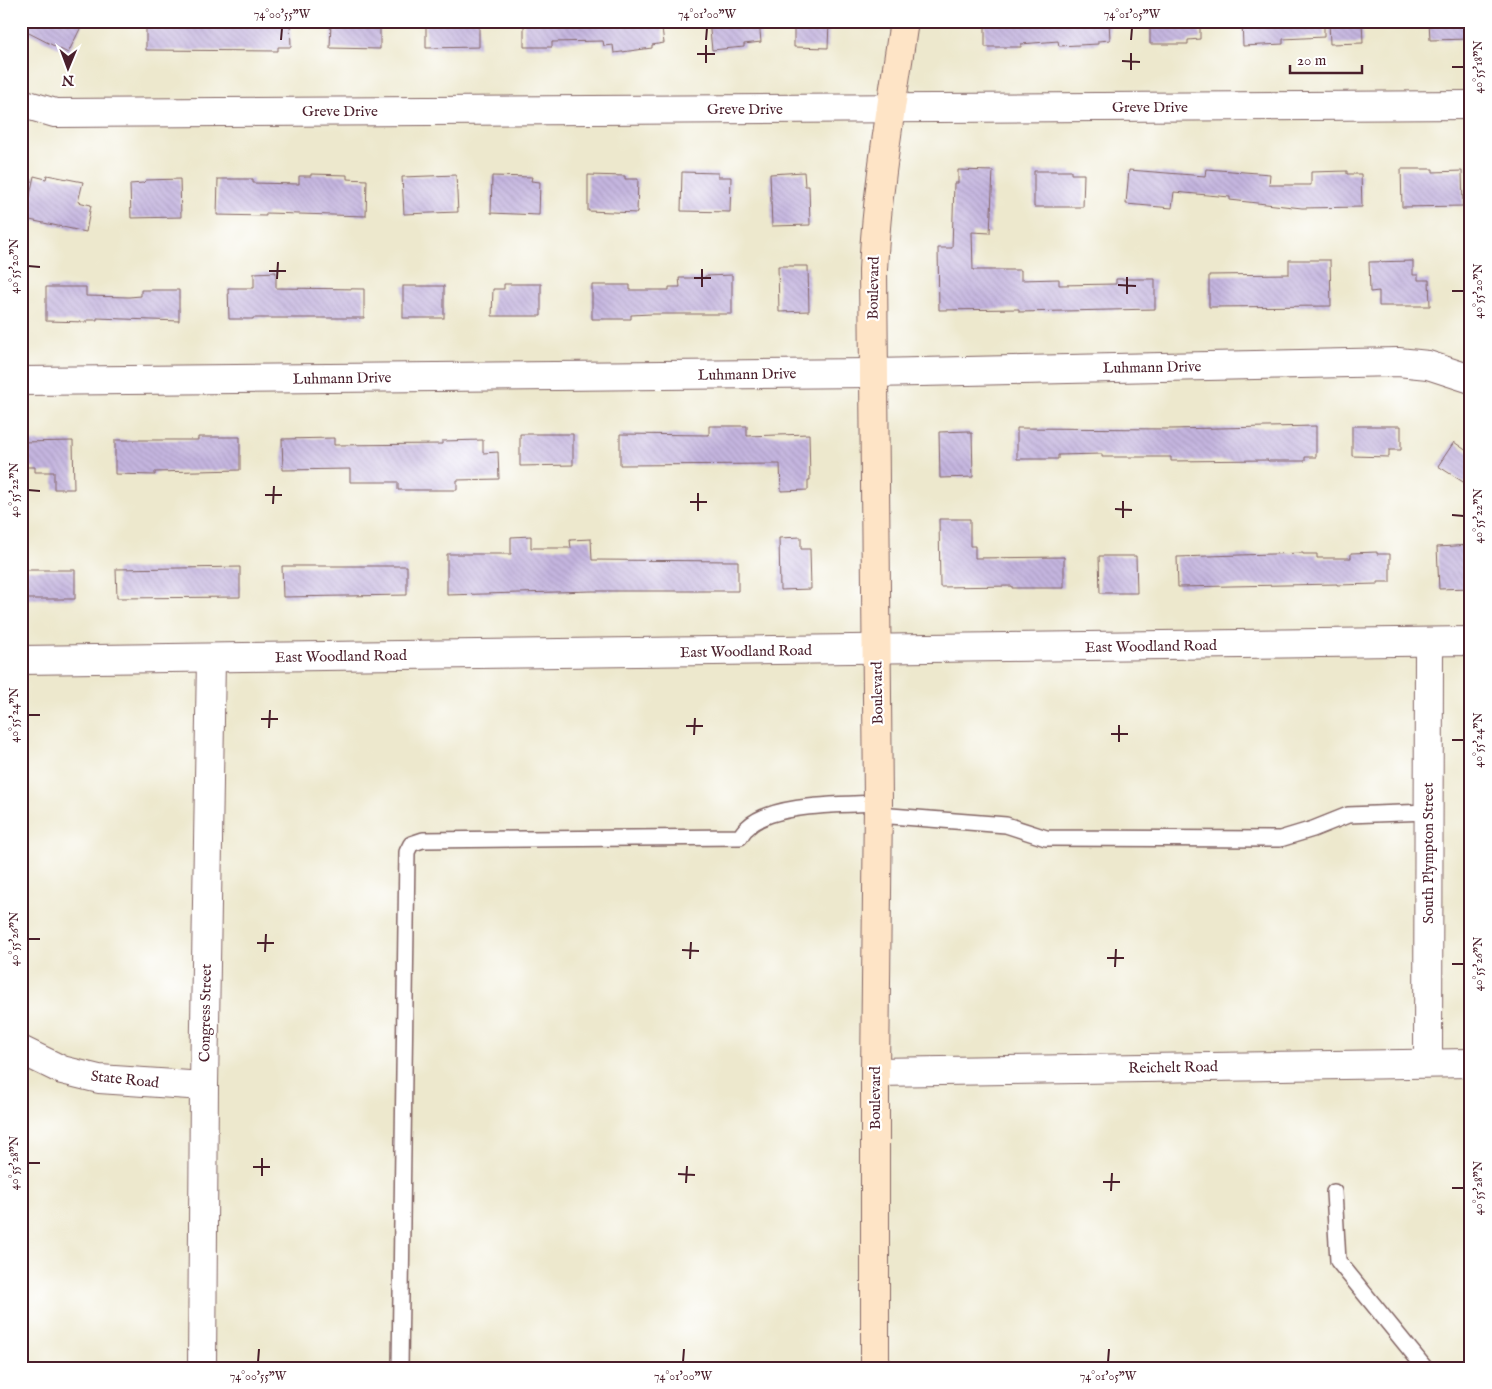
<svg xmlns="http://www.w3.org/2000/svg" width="1492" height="1389" font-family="'IM FELL English',serif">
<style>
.building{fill:url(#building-back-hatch)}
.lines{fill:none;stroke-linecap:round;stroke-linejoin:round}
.lane-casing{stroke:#836564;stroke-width:18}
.street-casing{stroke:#836564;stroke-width:30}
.secondary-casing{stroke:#836564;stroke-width:30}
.lane{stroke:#fff;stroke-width:15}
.street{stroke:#fff;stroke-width:28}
.secondary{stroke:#fee4c6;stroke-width:28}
.ticks{fill:none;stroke:#4a1f2b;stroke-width:2}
.labels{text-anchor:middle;stroke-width:4.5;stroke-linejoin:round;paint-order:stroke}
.street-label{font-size:15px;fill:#4a1f2b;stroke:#fff}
.neatline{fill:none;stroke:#4a1f2b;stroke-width:2}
.ticks-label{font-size:12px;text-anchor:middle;fill:#4a1f2b}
</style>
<defs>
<pattern id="building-back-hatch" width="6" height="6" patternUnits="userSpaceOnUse" patternTransform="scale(1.25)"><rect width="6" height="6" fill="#c4b5df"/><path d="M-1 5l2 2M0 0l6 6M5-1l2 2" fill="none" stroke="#aa9bc0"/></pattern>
</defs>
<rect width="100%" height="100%" fill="#fff"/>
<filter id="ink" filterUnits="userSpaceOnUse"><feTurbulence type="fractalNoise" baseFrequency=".02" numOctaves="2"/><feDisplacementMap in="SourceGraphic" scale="10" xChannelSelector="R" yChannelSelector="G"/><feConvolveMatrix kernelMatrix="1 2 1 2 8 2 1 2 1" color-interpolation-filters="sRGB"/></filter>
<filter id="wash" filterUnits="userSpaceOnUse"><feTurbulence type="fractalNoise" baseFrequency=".0096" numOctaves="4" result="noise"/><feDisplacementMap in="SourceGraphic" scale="20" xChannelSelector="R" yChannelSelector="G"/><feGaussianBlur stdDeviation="1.12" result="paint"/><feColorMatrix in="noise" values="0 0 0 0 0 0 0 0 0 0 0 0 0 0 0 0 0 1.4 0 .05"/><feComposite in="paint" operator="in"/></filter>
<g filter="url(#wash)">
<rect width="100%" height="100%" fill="#ede8cd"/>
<g id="blocks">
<g class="building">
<path d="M 21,21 L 84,21 L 68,53 L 21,29 Z"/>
<path d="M 146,21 L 290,21 L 291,47 L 278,47 L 278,51 L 146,50 Z"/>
<path d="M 331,21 L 380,21 L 380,49 L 330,48 Z"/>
<path d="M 426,21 L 479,21 L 479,47 L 426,48 Z"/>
<path d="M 524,21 L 571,21 L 571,26 L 601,21 L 661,21 L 664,43 L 652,45 L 652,48 L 614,53 L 613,45 L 604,46 L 603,41 L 552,42 L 552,47 L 524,47 Z"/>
<path d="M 709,21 L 759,21 L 761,42 L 744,44 L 744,47 L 712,50 Z"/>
<path d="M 794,21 L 829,21 L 828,48 L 794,47 Z"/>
<path d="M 985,21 L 1109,21 L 1110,40 L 1098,41 L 1098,44 L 1059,46 L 1058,41 L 1021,44 L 1021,47 L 985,47 Z"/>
<path d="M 1150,21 L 1200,21 L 1200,39 L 1188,40 L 1188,44 L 1150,44 Z"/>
<path d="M 1242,21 L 1324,21 L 1324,37 L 1283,39 L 1283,44 L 1243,46 Z"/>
<path d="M 1329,21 L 1362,21 L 1363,43 L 1330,44 Z"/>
<path d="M 1429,21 L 1471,21 L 1471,39 L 1430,40 Z"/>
<path d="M 1206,169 L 1270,174 L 1269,185 L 1311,185 L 1311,172 L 1347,171 L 1347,174 L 1361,174 L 1362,207 L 1302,208 L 1230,200 L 1230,197 L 1174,192 L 1172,208 L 1126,204 L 1129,170 L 1205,176 Z"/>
<path d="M 1401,169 L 1433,169 L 1433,172 L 1462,171 L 1463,206 L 1402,207 Z"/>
<path d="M 958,170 L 993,171 L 990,233 L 972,232 L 973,270 L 1021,270 L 1021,280 L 1059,279 L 1059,285 L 1116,284 L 1116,279 L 1155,279 L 1155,309 L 1019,312 L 1019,309 L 939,310 L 938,248 L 952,248 L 954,183 L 958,183 Z"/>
<path d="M 1034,171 L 1071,171 L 1071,174 L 1084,174 L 1083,207 L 1034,207 Z"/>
<path d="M 682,172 L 718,173 L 718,177 L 731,177 L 730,212 L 681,211 Z"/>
<path d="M 804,172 L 805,186 L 809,186 L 810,225 L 772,226 L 770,174 Z"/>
<path d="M 311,174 L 347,175 L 347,179 L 367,180 L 366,216 L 266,213 L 266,216 L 217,215 L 218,179 L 253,179 L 253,183 L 299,184 L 299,176 L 311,176 Z"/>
<path d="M 47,175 L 83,182 L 78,202 L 91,205 L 86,232 L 25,219 L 34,176 L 46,179 Z"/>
<path d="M 456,175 L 458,212 L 404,214 L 402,177 Z"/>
<path d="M 588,175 L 625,176 L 625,179 L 638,179 L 637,213 L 588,211 Z"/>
<path d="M 492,176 L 532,177 L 531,181 L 540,182 L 539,215 L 491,213 Z"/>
<path d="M 180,179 L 181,217 L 131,218 L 130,184 L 143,183 L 146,180 Z"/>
<path d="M 1289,260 L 1330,260 L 1331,306 L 1209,307 L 1209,275 L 1289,274 Z"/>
<path d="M 1413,261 L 1413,275 L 1418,275 L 1418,280 L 1429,280 L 1430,306 L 1379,306 L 1379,291 L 1370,292 L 1369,262 Z"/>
<path d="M 778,266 L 808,266 L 809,311 L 779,312 Z"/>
<path d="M 276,272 L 276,288 L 364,289 L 364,318 L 253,318 L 253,319 L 229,319 L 228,288 L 254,288 L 254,273 Z"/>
<path d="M 732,275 L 732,314 L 651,314 L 631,315 L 631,319 L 592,319 L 592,285 L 630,285 L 630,290 L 669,290 L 669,287 L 680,287 L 679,278 L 705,278 L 705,276 Z"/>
<path d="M 504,284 L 541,284 L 541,316 L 492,316 L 493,289 L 504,289 Z"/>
<rect x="403" y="286" width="41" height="32"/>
<path d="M 46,287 L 86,287 L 86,296 L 129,297 L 141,296 L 141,290 L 179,290 L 179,321 L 97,318 L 97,320 L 87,320 L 87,322 L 46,321 Z"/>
<path d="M 709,426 L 747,426 L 747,436 L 809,434 L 810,480 L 808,480 L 808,490 L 781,491 L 780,464 L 620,465 L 620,434 L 709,435 Z"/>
<path d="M 1316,426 L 1316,457 L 1305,457 L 1305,461 L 1268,461 L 1268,460 L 1171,461 L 1171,457 L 1102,457 L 1102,454 L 1058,455 L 1058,459 L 1017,459 L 1017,428 L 1171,429 Z"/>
<path d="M 1352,426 L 1401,426 L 1401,450 L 1389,450 L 1389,457 L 1352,456 Z"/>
<path d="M 969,431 L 969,433 L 972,433 L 973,477 L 940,478 L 939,432 Z"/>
<path d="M 520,434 L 573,434 L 573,465 L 520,466 Z"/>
<path d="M 198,437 L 240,437 L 240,470 L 155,472 L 155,475 L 115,474 L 115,440 L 198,440 Z"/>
<path d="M 334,438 L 334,445 L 442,444 L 442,441 L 483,440 L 483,453 L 498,452 L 499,479 L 457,480 L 457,490 L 398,490 L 398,482 L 350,482 L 350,469 L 283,470 L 282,439 Z"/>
<path d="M 73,441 L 74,489 L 54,489 L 54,472 L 35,472 L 35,467 L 23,467 L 22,442 Z"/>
<path d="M 1454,442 L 1471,454 L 1471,487 L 1438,466 Z"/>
<path d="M 939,519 L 970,519 L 970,546 L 975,546 L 975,558 L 1064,557 L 1064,588 L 1012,588 L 1012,586 L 940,587 Z"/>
<path d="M 531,536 L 531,548 L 571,548 L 570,540 L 591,539 L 592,560 L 738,561 L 738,591 L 592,591 L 447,595 L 447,554 L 511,554 L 511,537 Z"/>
<path d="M 801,537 L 801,549 L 810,549 L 811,589 L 780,590 L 779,538 Z"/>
<path d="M 1471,545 L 1471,588 L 1439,589 L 1437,547 Z"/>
<path d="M 1377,552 L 1377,554 L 1390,554 L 1390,582 L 1378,582 L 1378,584 L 1337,585 L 1337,584 L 1178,587 L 1177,557 L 1303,553 L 1303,554 L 1317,554 L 1317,558 L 1351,558 L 1351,553 Z"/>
<path d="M 1099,556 L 1136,556 L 1137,593 L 1100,593 Z"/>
<path d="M 282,566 L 407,566 L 407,595 L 283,597 Z"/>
<path d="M 240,567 L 240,597 L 117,598 L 116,569 Z"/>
<path d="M 23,570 L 75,570 L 75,599 L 24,599 Z"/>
</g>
</g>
</g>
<g filter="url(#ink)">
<use href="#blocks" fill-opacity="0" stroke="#836564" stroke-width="1"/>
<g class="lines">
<g class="lane-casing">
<g id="lane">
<path d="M 878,815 L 1006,825 L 1046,838 L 1280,839 L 1313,829 L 1348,815 L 1428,812"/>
<path d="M 1334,1192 L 1338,1261 L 1425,1368"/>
<path d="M 400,1368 L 407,852 L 411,844 L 423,840 L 740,837 C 742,834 744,830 747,828 C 771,803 844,805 878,803"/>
</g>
</g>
<g class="street-casing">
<g id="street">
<path d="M 21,103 L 55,113 L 1471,105"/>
<path d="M 21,381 L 874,373 L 1398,362 L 1428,365 L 1471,379"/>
<path d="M 21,660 L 1471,641"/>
<path d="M 21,1050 L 62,1070 L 99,1079 L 204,1086"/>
<path d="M 1428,1063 L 1429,642"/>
<path d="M 875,1072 L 1471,1063"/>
<path d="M 202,1368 L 204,1086 L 211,658"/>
</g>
</g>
<g class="secondary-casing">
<path id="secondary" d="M 875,1368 L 875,1072 L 878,803 L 873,270 C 877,187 892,104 904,21"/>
</g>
<use href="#lane" class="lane"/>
<use href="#street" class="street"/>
<use href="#secondary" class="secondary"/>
</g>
</g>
<path class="ticks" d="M 281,40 L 282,28M 706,40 L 707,28M 1131,40 L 1132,28M 697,54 L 715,54M 1122,61 L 1140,62M 706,63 L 706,45M 1452,67 L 1464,67M 1131,70 L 1131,53M 28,266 L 40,267M 269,271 L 286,271M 694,278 L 711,278M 277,279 L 278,262M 1118,285 L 1136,286M 702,287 L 702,269M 1452,291 L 1464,291M 1127,294 L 1127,277M 28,490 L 40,491M 265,495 L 282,495M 690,502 L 707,502M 273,504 L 274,486M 1115,509 L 1132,510M 698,511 L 698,493M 1452,515 L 1464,516M 1123,518 L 1123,501M 28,715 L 40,715M 261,719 L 278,719M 686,726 L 703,726M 269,728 L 270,710M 1111,734 L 1128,734M 694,735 L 695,718M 1452,740 L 1464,740M 1119,742 L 1119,725M 28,939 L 40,939M 257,943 L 274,943M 682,950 L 699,951M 265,952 L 266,934M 1107,958 L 1124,958M 690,959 L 691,942M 1452,964 L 1464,964M 1115,967 L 1116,949M 28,1163 L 40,1163M 253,1167 L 270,1167M 678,1174 L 695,1175M 262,1176 L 262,1158M 1103,1182 L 1120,1182M 686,1183 L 687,1166M 1452,1188 L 1464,1188M 1111,1191 L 1112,1173M 258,1362 L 259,1349M 683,1362 L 684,1349M 1108,1362 L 1109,1349"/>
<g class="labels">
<g class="street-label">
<text x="1150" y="112">Greve Drive</text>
<text x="745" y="114">Greve Drive</text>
<text x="340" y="116">Greve Drive</text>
<text transform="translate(873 288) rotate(-89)" y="5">Boulevard</text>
<text transform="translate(1152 367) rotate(-1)" y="5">Luhmann Drive</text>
<text transform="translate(747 374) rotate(-1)" y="5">Luhmann Drive</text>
<text transform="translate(342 378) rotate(-1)" y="5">Luhmann Drive</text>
<text transform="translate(1151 646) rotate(-1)" y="5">East Woodland Road</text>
<text transform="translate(746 651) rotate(-1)" y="5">East Woodland Road</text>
<text transform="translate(341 656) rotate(-1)" y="5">East Woodland Road</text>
<text transform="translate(877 693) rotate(-91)" y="5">Boulevard</text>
<text transform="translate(1428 853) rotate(-90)" y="5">South Plympton Street</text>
<text transform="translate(205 1013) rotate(-89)" y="5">Congress Street</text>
<text transform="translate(1173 1067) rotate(-1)" y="5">Reichelt Road</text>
<text transform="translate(125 1079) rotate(6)" y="5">State Road</text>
<text transform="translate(875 1098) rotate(-90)" y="5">Boulevard</text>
</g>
</g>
<rect width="1492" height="1389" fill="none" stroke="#fff" stroke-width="55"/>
<g transform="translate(68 68) rotate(181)" stroke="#ffffff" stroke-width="4" paint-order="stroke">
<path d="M0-4L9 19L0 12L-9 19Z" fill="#4a1f2b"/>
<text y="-8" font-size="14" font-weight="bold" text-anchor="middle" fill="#4a1f2b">N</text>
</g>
<path d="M1290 65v8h72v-8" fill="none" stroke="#4a1f2b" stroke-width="2.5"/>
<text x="1297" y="65" font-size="15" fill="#4a1f2b" stroke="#ffffff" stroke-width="4" paint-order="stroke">20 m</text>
<rect x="28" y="28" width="1436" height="1334" class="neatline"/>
<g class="ticks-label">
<text x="282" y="18">74°00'55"W</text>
<text x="707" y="18">74°01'00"W</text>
<text x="1132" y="18">74°01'05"W</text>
<text transform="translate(1478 67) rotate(-90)" y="4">40°55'18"N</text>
<text transform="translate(14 266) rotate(-90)" y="4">40°55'20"N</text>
<text transform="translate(1478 291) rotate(-90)" y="4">40°55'20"N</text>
<text transform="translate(14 490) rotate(-90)" y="4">40°55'22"N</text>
<text transform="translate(1478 516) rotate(-90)" y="4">40°55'22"N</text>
<text transform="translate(14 715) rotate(-90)" y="4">40°55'24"N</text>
<text transform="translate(1478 740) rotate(-90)" y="4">40°55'24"N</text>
<text transform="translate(14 939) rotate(-90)" y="4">40°55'26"N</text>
<text transform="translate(1478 964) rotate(-90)" y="4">40°55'26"N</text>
<text transform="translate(14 1163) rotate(-90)" y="4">40°55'28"N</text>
<text transform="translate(1478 1188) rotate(-90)" y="4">40°55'28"N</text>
<text x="258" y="1380">74°00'55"W</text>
<text x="683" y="1380">74°01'00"W</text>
<text x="1108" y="1380">74°01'05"W</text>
</g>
</svg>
